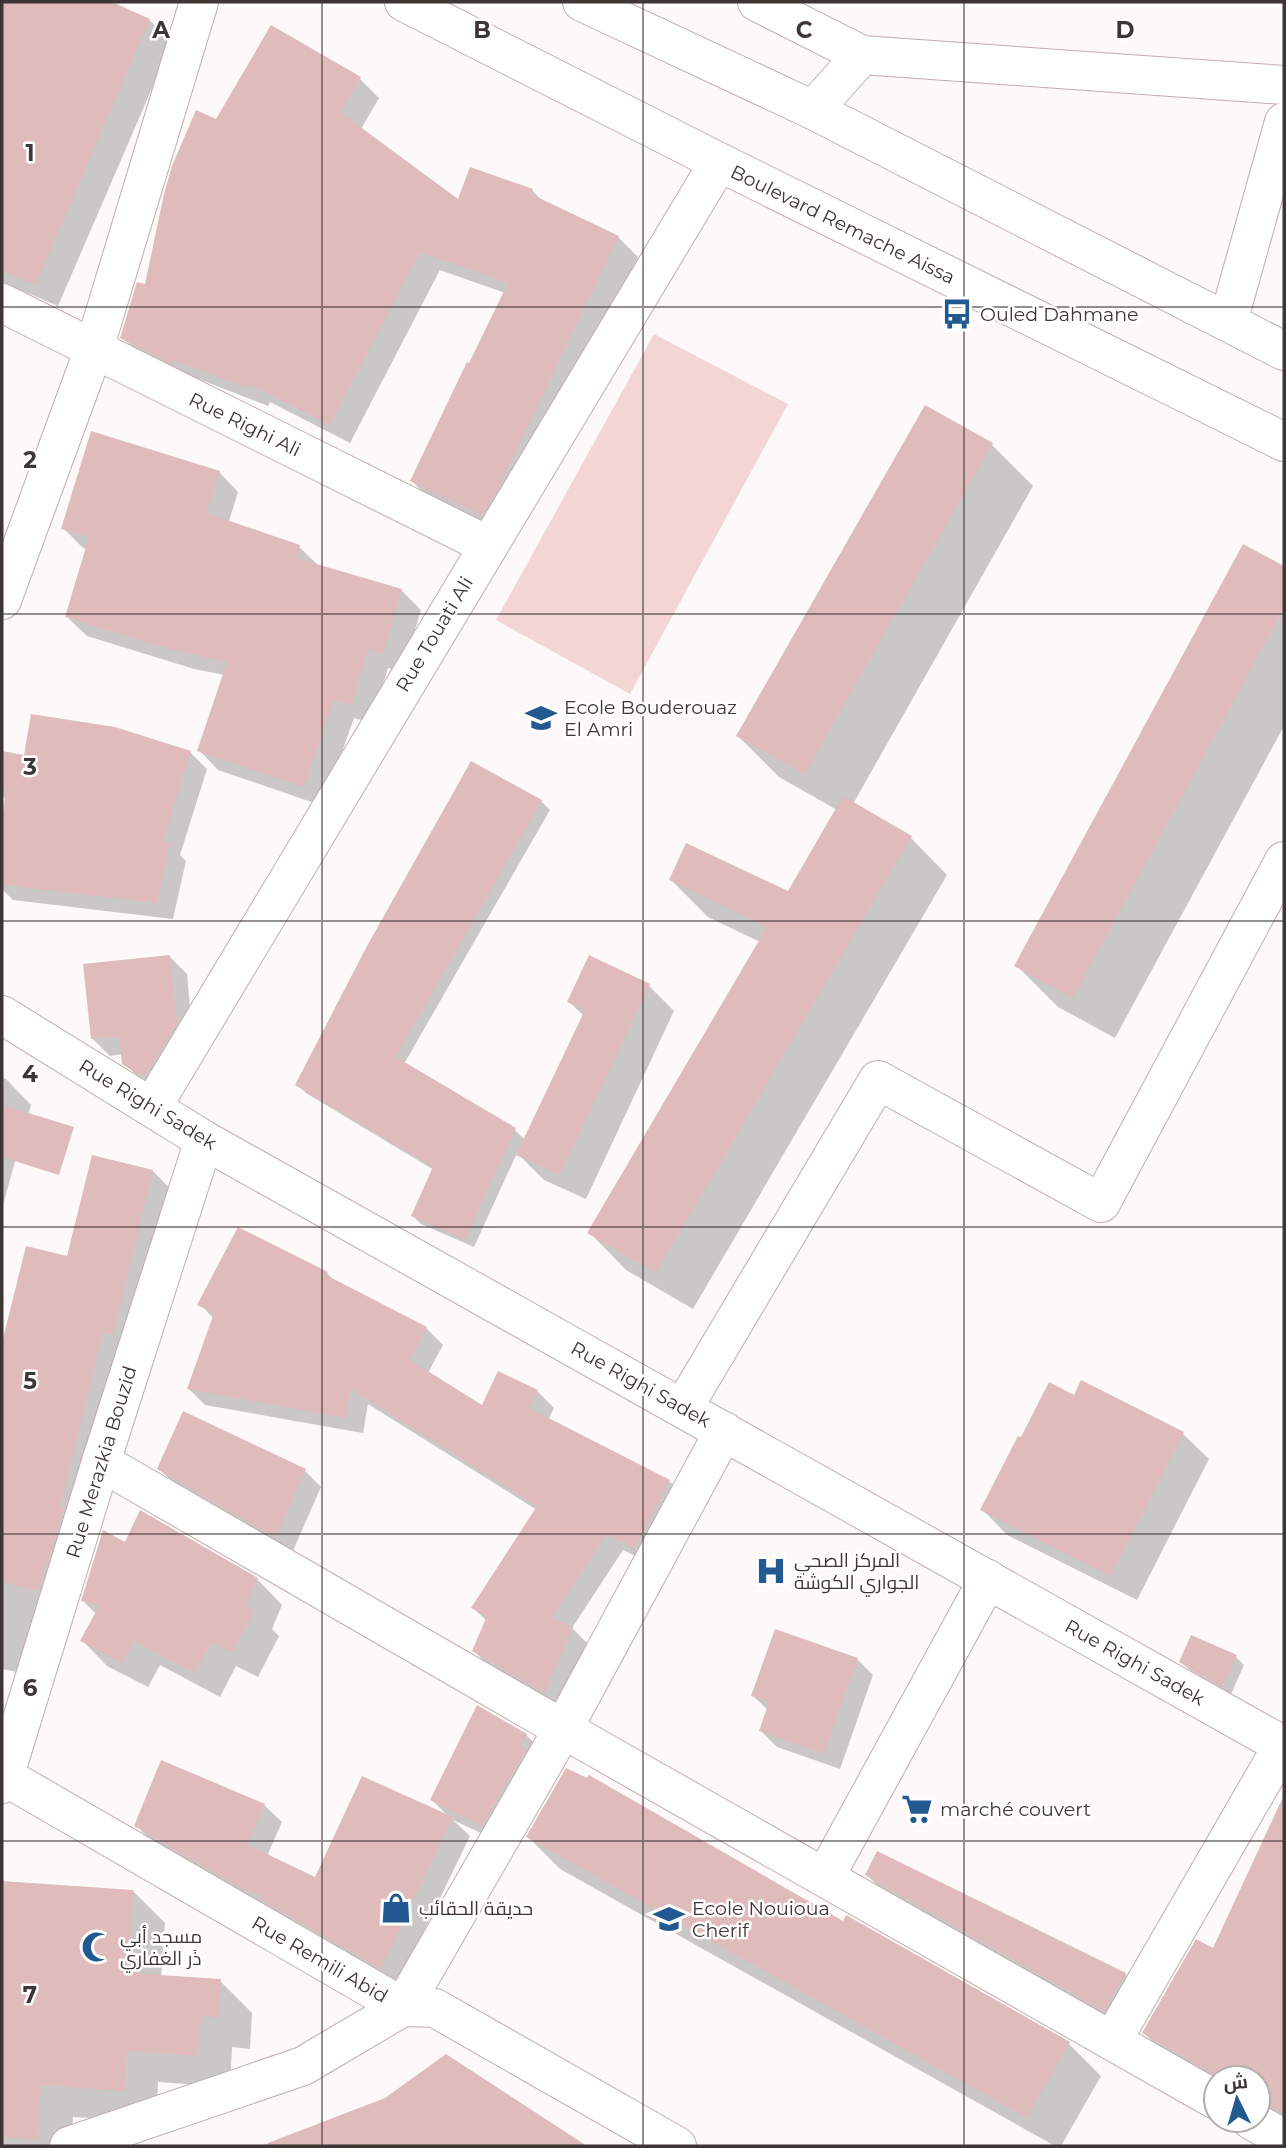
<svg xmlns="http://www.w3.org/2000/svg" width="1286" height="2148" font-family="Montserrat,Cairo,sans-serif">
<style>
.green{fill:#f3d5d6}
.shadow{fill:#0003}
.building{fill:#dfbbbc}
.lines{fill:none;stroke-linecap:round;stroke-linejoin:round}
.minor-casing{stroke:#c3adae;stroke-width:40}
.tertiary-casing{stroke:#c3adae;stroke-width:40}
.secondary-casing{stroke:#c3adae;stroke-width:40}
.minor{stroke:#fff;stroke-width:38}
.tertiary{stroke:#fff;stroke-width:38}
.secondary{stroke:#fff;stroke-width:38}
.grid{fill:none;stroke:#3e3535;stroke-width:2;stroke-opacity:0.55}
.labels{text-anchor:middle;stroke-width:5;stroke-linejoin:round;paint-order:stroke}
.street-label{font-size:19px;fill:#3e3535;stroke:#fff}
.poi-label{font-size:19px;fill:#3e3535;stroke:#fff;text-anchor:start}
.grid-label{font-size:23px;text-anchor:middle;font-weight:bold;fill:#3e3535;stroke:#fff;stroke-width:5;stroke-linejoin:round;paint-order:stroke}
</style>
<rect width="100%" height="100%" fill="#fdf9f9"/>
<path class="green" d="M 654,334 L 788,404 L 630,694 L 496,620 Z"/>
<g class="shadow">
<path d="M 2,2 L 107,2 L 149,20 L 172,42 L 58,306 L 2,282 L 2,143 L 27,156 L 54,93 L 2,67 Z"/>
<path d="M 360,79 L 379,98 L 361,129 L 459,202 L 532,190 L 544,203 L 618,237 L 638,257 L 517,508 L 501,533 L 431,500 L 412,481 L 505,293 L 440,270 L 350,443 L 270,402 L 268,406 L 142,357 L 122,337 L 147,287 L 217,121 Z"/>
<path d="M 925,407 L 992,445 L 1033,486 L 853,804 L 911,838 L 947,875 L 693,1309 L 626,1270 L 590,1233 L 760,942 L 708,917 L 671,880 L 789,893 L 837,810 L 779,777 L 738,736 Z"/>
<path d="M 219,472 L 238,492 L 229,521 L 299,547 L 319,566 L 401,590 L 421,610 L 402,672 L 388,668 L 371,723 L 354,718 L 323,806 L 218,770 L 199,750 L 225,675 L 194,669 L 87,636 L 67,617 L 87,549 L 83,548 L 63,528 Z"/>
<path d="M 1244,547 L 1284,568 L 1284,726 L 1115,1038 L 1058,1007 L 1017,966 Z"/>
<path d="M 190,752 L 207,769 L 180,855 L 186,861 L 173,919 L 13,900 L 2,889 L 2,837 L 6,799 L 2,795 L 2,753 L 26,757 Z"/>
<path d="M 472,763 L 541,801 L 550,810 L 404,1064 L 515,1130 L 525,1140 L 584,1016 L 569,1002 L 649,986 L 674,1011 L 586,1199 L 544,1180 L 517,1153 L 474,1247 L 421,1224 L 413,1216 L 434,1170 L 306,1093 L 297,1084 Z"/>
<path d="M 170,957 L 187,974 L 193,1041 L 163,1091 L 142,1081 L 124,1063 L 123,1054 L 110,1056 L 92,1038 Z"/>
<path d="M 2,1078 L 6,1079 L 31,1105 L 2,1208 Z"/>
<path d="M 153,1171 L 183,1202 L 32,1675 L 2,1669 L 2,1350 L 8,1325 L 68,1258 Z"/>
<path d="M 327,1273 L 334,1281 L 426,1328 L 443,1345 L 428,1373 L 483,1407 L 537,1391 L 554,1408 L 548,1420 L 669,1481 L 686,1498 L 651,1564 L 623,1550 L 572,1628 L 589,1645 L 562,1708 L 491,1668 L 474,1651 L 487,1621 L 473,1608 L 537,1510 L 368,1404 L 363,1433 L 205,1405 L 189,1389 L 214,1319 L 200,1304 Z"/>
<path d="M 1082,1383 L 1183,1434 L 1209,1459 L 1137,1600 L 1007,1535 L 982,1509 L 1022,1439 L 1075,1398 Z"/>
<path d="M 159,1469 L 305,1471 L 321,1487 L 292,1553 L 176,1485 Z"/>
<path d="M 126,1544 L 257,1579 L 282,1605 L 272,1629 L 279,1636 L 258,1677 L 236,1666 L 220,1697 L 160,1665 L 148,1687 L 107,1666 L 82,1640 L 96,1614 L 83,1601 Z"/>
<path d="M 1236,1657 L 1244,1665 L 1231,1694 L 1190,1670 L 1181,1662 Z"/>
<path d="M 857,1659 L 873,1675 L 840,1769 L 777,1747 L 761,1731 L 768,1710 L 753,1696 Z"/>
<path d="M 526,1735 L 544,1752 L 500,1842 L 453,1820 L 470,1836 L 398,1985 L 153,1843 L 136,1825 L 264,1805 L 282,1822 L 267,1856 L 316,1879 L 449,1817 L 432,1800 Z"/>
<path d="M 1268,1833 L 1284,1840 L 1284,2123 L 1258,2120 L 1258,2078 L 1216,2078 L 1167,2056 L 1144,2033 L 1214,1950 Z"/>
<path d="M 528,1837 L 843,1924 L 847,1917 L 1069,2044 L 1101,2076 L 1061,2146 L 1055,2146 L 560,1869 Z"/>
<path d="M 867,1875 L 1125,1974 L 1150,1999 L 1130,2035 L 892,1900 Z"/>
<path d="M 2,1883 L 133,1891 L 165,1923 L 161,1977 L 220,1981 L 252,2013 L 250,2049 L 232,2047 L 230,2087 L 158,2082 L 156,2122 L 73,2117 L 71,2146 L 2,2146 Z"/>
<path d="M 446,2056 L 586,2146 L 261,2146 L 386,2100 Z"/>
</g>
<g class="building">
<path d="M 2,2 L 112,2 L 150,19 L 36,285 L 2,271 Z"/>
<path d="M 271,25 L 361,77 L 340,112 L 458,199 L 470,167 L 533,189 L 531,194 L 619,236 L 498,488 L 482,515 L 410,481 L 467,362 L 469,363 L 508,283 L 420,252 L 330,425 L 250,384 L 248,388 L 174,360 L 172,364 L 120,338 L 137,282 L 145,284 L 164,194 L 172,166 L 196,110 L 216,119 Z"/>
<path d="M 925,405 L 993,443 L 805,774 L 736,736 Z"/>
<path d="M 91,431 L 220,471 L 206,513 L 300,545 L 296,558 L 402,589 L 383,654 L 368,649 L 352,705 L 334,700 L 304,787 L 197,751 L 227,662 L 173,650 L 65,617 L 89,537 L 61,529 Z"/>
<path d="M 1243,544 L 1284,566 L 1284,608 L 1073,998 L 1014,966 Z"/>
<path d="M 31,714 L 115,727 L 191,751 L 163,841 L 170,843 L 157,903 L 2,885 L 2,821 L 6,788 L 2,787 L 2,751 L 24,755 Z"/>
<path d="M 471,761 L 542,800 L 396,1057 L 516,1128 L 465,1240 L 411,1216 L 433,1167 L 295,1085 L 367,946 Z"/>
<path d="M 843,796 L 912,836 L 656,1273 L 587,1233 L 767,927 L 669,880 L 686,843 L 788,891 Z"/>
<path d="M 170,955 L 177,1023 L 146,1074 L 140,1075 L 122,1064 L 119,1037 L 91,1039 L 83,964 Z"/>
<path d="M 589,955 L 650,984 L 560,1175 L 516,1155 L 585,1010 L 567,1002 Z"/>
<path d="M 2,1105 L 74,1127 L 59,1175 L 2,1157 Z"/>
<path d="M 92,1155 L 153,1170 L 113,1335 L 103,1332 L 60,1508 L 64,1509 L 38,1591 L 2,1582 L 2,1343 L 26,1246 L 67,1256 Z"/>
<path d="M 238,1227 L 328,1272 L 326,1275 L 427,1327 L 410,1360 L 482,1405 L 498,1371 L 538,1390 L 529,1408 L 670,1480 L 634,1549 L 606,1534 L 552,1618 L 573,1627 L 545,1693 L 472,1651 L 487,1616 L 471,1608 L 537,1506 L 351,1389 L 346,1418 L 187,1389 L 214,1313 L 197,1305 Z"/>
<path d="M 1081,1380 L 1184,1432 L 1111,1576 L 980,1510 L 1018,1436 L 1021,1437 L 1049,1382 L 1074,1395 Z"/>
<path d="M 183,1411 L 306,1469 L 276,1538 L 157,1469 Z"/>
<path d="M 140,1510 L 258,1578 L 246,1605 L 255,1610 L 232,1653 L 211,1642 L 195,1673 L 134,1641 L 123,1663 L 80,1641 L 99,1606 L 81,1601 L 103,1530 L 125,1542 Z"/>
<path d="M 775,1629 L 858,1658 L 824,1754 L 759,1731 L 769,1702 L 751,1696 Z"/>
<path d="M 1191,1635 L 1237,1655 L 1223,1687 L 1179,1662 Z"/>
<path d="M 477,1705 L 527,1734 L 522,1746 L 526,1749 L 482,1826 L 430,1800 Z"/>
<path d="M 161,1760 L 265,1804 L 248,1845 L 315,1877 L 362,1776 L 453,1817 L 381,1969 L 260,1899 L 261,1896 L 243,1889 L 134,1826 Z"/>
<path d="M 566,1768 L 587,1778 L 589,1775 L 843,1921 L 846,1915 L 1070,2042 L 1027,2118 L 526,1837 Z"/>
<path d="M 1284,1795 L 1284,2114 L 1258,2100 L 1258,2078 L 1222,2078 L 1142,2033 L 1196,1939 L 1213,1948 Z"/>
<path d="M 877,1851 L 1126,1973 L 1104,2011 L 865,1875 Z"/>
<path d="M 2,1881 L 133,1890 L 128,1973 L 221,1979 L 219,2018 L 201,2016 L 198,2056 L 127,2051 L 125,2091 L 41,2085 L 38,2140 L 2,2137 Z"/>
<path d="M 446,2054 L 587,2146 L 269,2146 L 268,2143 L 385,2098 Z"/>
</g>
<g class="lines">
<g class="minor-casing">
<g id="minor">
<path d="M 757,2 L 862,55 L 1284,85"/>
<path d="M 813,110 L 862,55"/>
<path d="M 2,303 L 487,545"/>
<path d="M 1228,322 L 1284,122"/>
<path d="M 152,1107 L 719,162"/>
<path d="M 683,1408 L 878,1080 L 1101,1203 L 1284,861"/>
<path d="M 101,1462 L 563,1729 L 1216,2100"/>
<path d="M 4,1776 L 403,2007 L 435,2008 L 677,2146"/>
<path d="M 2,1784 L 101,1462 L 204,1140"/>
<path d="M 825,1877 L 988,1579"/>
<path d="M 1112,2041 L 1283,1745"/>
<path d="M 1251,2120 L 1284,2139"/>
<path d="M 69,2146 L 303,2066 L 403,2007 L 563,1729 L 724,1431"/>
</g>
</g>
<g class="tertiary-casing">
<g id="tertiary">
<path d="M 2,600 L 94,349 L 199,2"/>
<path d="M 2,1015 L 204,1140 L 1284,1746"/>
</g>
</g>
<g class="secondary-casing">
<g id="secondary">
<path d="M 404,2 L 719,162 L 1284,442"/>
<path d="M 582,2 L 813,110 L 1284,351"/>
</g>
</g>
<use href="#minor" class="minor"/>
<use href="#tertiary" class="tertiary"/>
<use href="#secondary" class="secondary"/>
</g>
<path class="grid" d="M 322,2 L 322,2146M 643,2 L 643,2146M 964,2 L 964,2146M 2,307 L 1284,307M 2,614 L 1284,614M 2,921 L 1284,921M 2,1227 L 1284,1227M 2,1534 L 1284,1534M 2,1841 L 1284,1841"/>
<defs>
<g id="bus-bare" transform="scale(2.415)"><path d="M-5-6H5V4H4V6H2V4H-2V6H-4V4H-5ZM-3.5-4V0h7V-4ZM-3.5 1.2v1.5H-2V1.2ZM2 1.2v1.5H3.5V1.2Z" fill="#225991" stroke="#fff" stroke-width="2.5" paint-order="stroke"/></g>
<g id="school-bare" transform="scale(2.415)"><path d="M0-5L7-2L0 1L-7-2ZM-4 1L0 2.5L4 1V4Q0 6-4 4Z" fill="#225991" stroke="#fff" stroke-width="2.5" paint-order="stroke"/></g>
<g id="hospital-bare" transform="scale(2.415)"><path d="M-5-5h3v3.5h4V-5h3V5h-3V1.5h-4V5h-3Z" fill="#225991" stroke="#fff" stroke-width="2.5" paint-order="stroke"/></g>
<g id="supermarket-bare" transform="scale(2.415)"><path d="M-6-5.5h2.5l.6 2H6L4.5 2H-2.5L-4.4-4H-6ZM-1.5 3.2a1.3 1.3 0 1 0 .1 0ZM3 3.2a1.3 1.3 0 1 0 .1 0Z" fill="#225991" stroke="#fff" stroke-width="2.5" paint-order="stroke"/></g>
<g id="shop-bare" transform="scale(2.415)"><path d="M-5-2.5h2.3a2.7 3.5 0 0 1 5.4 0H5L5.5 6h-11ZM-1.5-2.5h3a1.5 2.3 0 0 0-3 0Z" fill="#225991" stroke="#fff" stroke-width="2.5" paint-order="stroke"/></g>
<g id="mosque-bare" transform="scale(2.415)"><path d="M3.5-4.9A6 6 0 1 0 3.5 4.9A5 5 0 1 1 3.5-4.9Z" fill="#225991" stroke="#fff" stroke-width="2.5" paint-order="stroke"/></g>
</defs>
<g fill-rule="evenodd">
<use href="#bus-bare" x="957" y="314"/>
<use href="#school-bare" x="541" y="718"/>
<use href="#hospital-bare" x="771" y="1571"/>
<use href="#supermarket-bare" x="917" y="1809"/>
<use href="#shop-bare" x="396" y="1908"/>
<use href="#school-bare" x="669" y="1919"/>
<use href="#mosque-bare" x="97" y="1947"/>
</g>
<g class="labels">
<g class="street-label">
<text transform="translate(843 224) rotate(26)" y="7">Boulevard Remache Aissa</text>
<text transform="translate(245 424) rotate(26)" y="7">Rue Righi Ali</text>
<text transform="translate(434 634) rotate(-59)" y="7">Rue Touati Ali</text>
<text transform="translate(148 1104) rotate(31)" y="7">Rue Righi Sadek</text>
<text transform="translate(641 1384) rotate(29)" y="7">Rue Righi Sadek</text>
<text transform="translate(101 1462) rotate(-73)" y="7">Rue Merazkia Bouzid</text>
<text transform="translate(1135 1662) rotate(29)" y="7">Rue Righi Sadek</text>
<text transform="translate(320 1959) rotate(30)" y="7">Rue Remili Abid</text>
</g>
<g class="poi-label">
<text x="980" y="321">Ouled Dahmane</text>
<text x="564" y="714">Ecole Bouderouaz<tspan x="564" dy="22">El Amri</tspan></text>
<text x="794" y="1567">المركز الصحي<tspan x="794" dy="22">الجواري الكوشة</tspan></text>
<text x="940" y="1816">marché couvert</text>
<text x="419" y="1915">حديقة الحقائب</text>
<text x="692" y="1915">Ecole Nouioua<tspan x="692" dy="22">Cherif</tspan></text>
<text x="120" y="1943">مسجد أبي<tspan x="120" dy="22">ذَر الغفاري</tspan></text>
</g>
</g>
<g class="grid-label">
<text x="161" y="38">A</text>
<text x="482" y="38">B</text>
<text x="804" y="38">C</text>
<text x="1125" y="38">D</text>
<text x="30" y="161">1</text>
<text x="30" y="468">2</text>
<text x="30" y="775">3</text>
<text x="30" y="1082">4</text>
<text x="30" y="1389">5</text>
<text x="30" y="1696">6</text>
<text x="30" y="2003">7</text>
</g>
<rect width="1286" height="2148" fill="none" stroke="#3e3535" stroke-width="7"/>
<g transform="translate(1237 2099) rotate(355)"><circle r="33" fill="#ffffff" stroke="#b2aeae" stroke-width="2"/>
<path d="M0-5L12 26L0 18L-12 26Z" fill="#225991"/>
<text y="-10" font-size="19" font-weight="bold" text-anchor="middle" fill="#3e3535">ش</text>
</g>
</svg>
